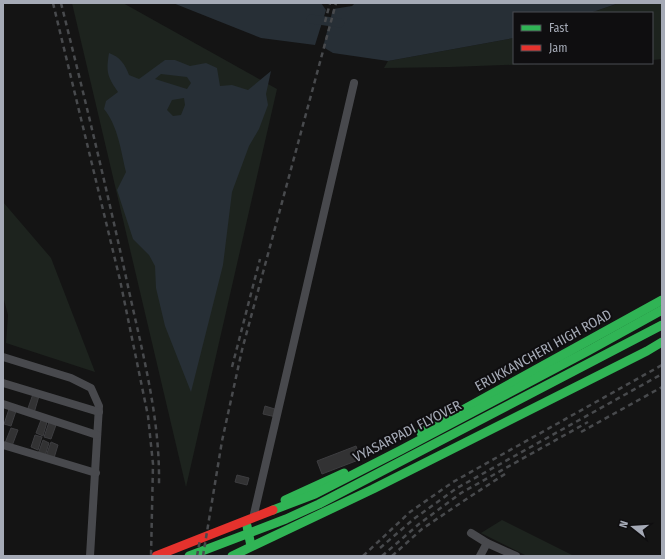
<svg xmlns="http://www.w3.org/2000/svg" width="665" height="559" font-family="'Fira Sans Condensed',sans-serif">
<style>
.green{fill:#1d231e}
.water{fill:#272f36;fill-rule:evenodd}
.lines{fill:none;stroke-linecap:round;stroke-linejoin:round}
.canal{stroke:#272f36;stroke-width:9}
.building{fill:#323233;stroke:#3d3d40}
.street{stroke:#48494d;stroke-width:8}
.fast{stroke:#30b455;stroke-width:9}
.jam{stroke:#e5322d;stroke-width:9}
.rail{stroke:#484a4d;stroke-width:2.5;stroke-dasharray:5 4;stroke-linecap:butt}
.labels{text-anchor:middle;stroke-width:4;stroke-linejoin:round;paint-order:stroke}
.street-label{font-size:14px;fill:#a5aab6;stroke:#0f0e10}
</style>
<rect width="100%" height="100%" fill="#141414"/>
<g class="green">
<path d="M 72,3 L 123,3 L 277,89 L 186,487 Z"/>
<path d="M 619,3 L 662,3 L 662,59 L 652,60 L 652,13 L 590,13 Z"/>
<path d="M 514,38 L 514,63 L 562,63 L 450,67 L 384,68 L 388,61 Z"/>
<path d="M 3,202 L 51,258 L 95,372 L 6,343 L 8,315 L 3,296 Z"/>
<path d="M 502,520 L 574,556 L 527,556 L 481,533 Z"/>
</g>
<g class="water">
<path d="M 173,3 L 321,3 L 326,10 L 315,45 L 261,38 Z"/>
<path d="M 355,3 L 619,3 L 590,13 L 514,13 L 514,38 L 388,61 L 333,53 L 323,47 L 333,9 L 352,6 Z"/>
<path d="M 109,53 C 120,57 125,64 129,75 L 139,79 L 165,60 L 175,60 L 190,66 L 206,63 L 217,68 L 220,86 L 232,85 L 248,90 L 271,71 L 266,94 L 268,105 L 259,129 L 249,146 L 232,192 L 223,265 L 191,392 L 165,326 L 156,288 L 155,266 L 149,255 L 133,239 L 117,190 L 126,172 C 121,151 118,126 104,109 L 106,101 L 118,92 C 107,76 106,72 109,53 ZM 161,74 L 187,77 L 191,83 L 187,89 L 155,79 ZM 184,98 L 185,105 L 181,115 L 173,116 L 167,110 L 172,100 Z"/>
</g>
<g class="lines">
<path class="canal" d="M 311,19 L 340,23"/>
</g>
<g class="building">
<path d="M 33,394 L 39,396 L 34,413 L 27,411 Z"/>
<path d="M 265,406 L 278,410 L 276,417 L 263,414 Z"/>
<path d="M 9,409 L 16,411 L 11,426 L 4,424 Z"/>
<path d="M 41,420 L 47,422 L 43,436 L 36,433 Z"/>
<path d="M 49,422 L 56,425 L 51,439 L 44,437 Z"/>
<path d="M 11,428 L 18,430 L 12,446 L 5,443 Z"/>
<path d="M 35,435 L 42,437 L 38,450 L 31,447 Z"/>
<path d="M 43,440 L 49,443 L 45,456 L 38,454 Z"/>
<path d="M 51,442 L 58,445 L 54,458 L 46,456 Z"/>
<path d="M 356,446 L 361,459 L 322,474 L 317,461 Z"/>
<path d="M 237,475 L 249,478 L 247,485 L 235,482 Z"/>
</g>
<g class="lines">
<g class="street">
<path d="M 3,357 L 71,378 L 91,388 L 99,406 L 90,556"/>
<path d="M 3,383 L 99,412"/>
<path d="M 3,404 L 97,435"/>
<path d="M 3,445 L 96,473"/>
<path d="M 254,514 L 354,83"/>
<path d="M 471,533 L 487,543 L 516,556"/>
<path d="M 480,556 L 487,543"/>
</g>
<g class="fast">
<path d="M 421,433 L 662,300"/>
<path d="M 285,500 L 344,473"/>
<path d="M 273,510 L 315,494 L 401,450 L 588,351 L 662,310"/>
<path d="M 247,526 L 251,546"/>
<path d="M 189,556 L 286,519 L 319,504 L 662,325"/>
<path d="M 232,556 L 373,489 L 647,351 L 662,342"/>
</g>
<path class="jam" d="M 156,556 L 273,510"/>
<g class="rail">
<path d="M 53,3 L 120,280 L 148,416 L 153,464 L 151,556"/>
<path d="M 61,3 C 85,99 108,194 129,291 C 143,355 160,418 159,484"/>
<path d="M 325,22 L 330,3"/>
<path d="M 232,367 L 260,259"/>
<path d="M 581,432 L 662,387"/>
<path d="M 380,548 L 415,518 L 457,488 L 662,374"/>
<path d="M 197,556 L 200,540"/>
<path d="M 203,556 L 222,441 L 242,350 L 336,3"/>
<path d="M 363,556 L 410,512 L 453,482 L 662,365"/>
<path d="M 382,556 L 419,524 L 461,493 L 588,422"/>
<path d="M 392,556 L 422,529 L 465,500 L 508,472"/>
</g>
</g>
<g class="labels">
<g class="street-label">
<text transform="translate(543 350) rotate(-29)" y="5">ERUKKANCHERI HIGH ROAD</text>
<text transform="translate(407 431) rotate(-27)" y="5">VYASARPADI FLYOVER</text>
</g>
</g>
<rect width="665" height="559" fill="none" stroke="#a5aab6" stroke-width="8"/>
<rect x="513" y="12" width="140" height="52" fill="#0f0e10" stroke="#4b4c52"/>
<rect x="521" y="25" width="20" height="6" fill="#30b455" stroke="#4b4c52"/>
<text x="549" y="32" font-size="12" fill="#a5aab6">Fast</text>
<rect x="521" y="45" width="20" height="6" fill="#e5322d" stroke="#4b4c52"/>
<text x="549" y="52" font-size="12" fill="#a5aab6">Jam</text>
<g transform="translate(633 527) rotate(287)" stroke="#0f0e10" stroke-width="3" paint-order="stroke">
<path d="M0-3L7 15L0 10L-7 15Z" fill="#a5aab6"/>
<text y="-6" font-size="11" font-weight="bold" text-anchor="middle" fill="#a5aab6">N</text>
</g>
</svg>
